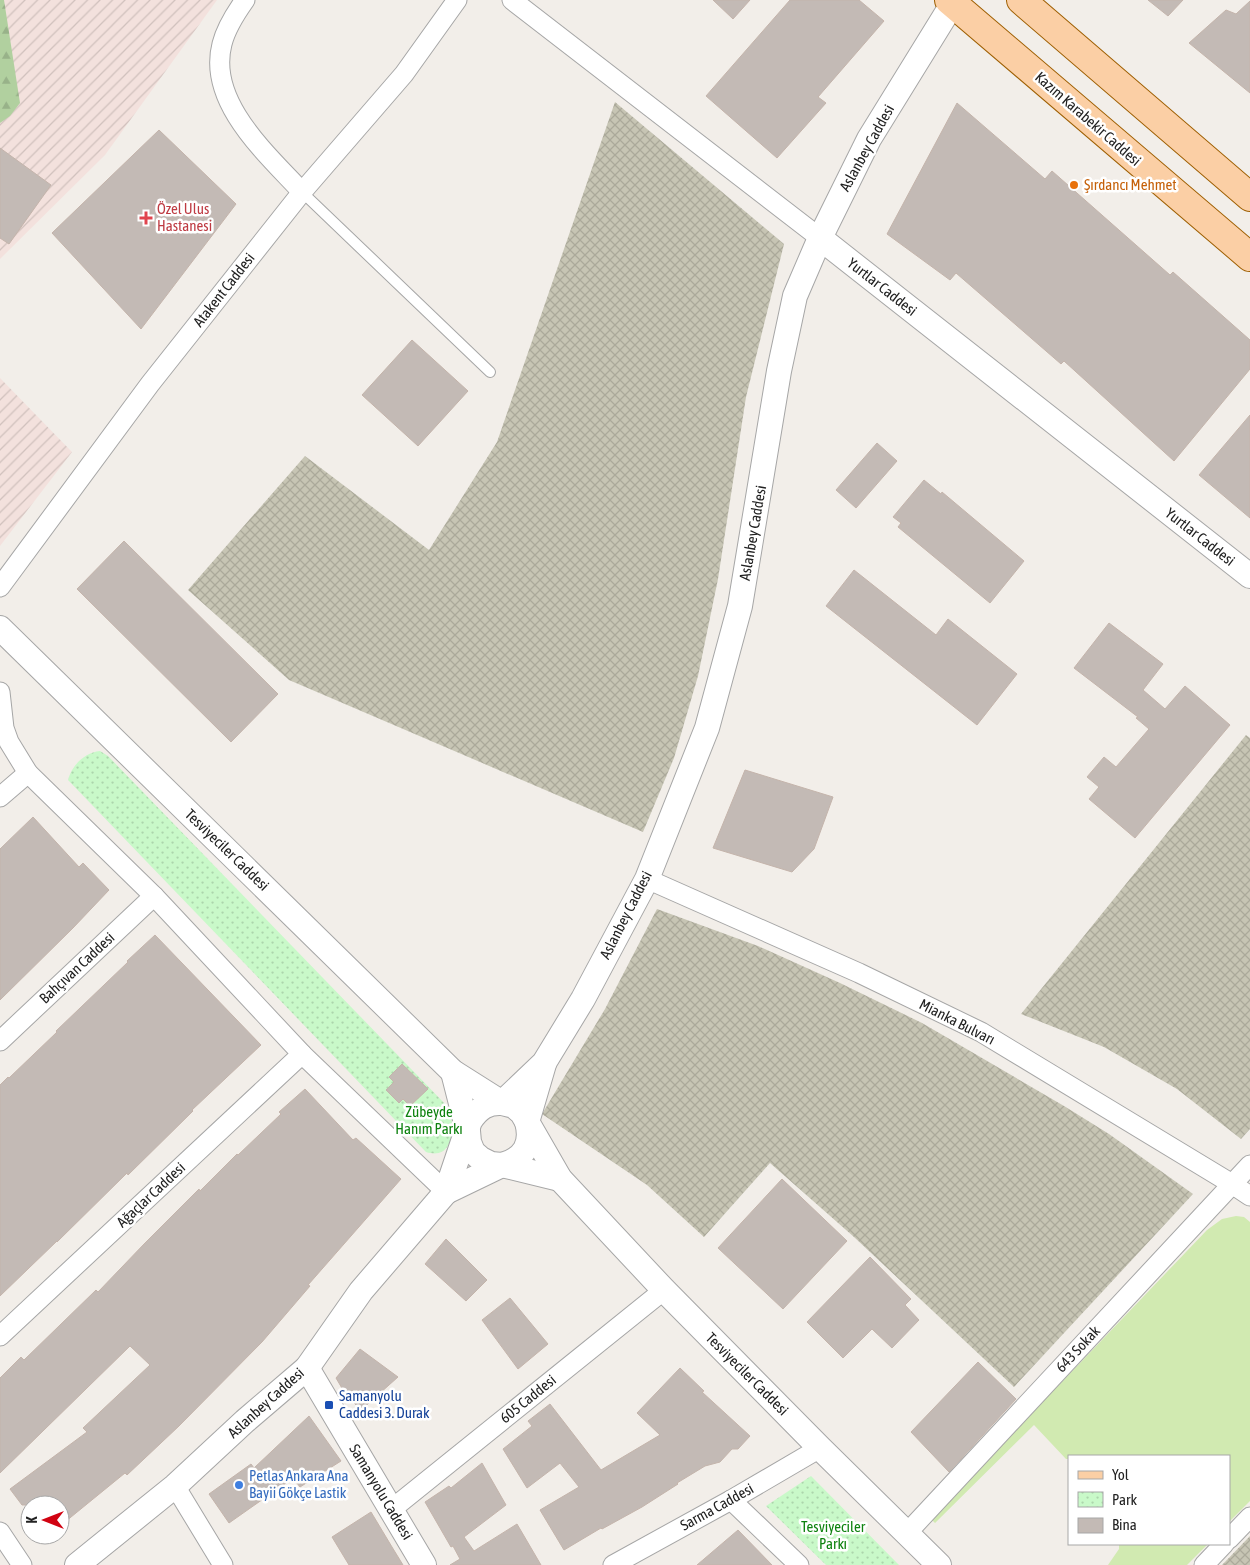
<svg xmlns="http://www.w3.org/2000/svg" width="1250" height="1565" font-family="'Asap Condensed',sans-serif">
<style>
.military{fill:url(#military-furrows)}
.construction{fill:url(#construction-cross-hatch)}
.grass{fill:#d1eab1}
.forest{fill:url(#forest-firs)}
.park{fill:url(#park-dots)}
.building{fill:#c3bab5;stroke:#c4b4ab}
.lines{fill:none;stroke-linecap:round;stroke-linejoin:round}
.service-casing{stroke:#a6a6a6;stroke-width:12}
.minor-casing{stroke:#a6a6a6;stroke-width:21}
.tertiary-casing{stroke:#a6a6a6;stroke-width:26}
.primary-casing{stroke:#9e5f02;stroke-width:30}
.service{stroke:#fff;stroke-width:10}
.minor{stroke:#fff;stroke-width:19}
.tertiary{stroke:#fff;stroke-width:24}
.primary{stroke:#fbcfa5;stroke-width:28}
.food-dot{fill:#e8710a;stroke:#fff;stroke-width:2}
.health-dot{fill:#e0444e;stroke:#fff;stroke-width:2}
.transit-dot{fill:#1a4fb4;stroke:#fff;stroke-width:2}
.shop-dot{fill:#3f7fe0;stroke:#fff;stroke-width:2}
.labels{text-anchor:middle;stroke-width:5;stroke-linejoin:round;paint-order:stroke}
.street-label{font-size:15px;fill:#222;stroke:#fff}
.food-label{font-size:15px;fill:#c56008;stroke:#fff;text-anchor:start}
.health-label{font-size:15px;fill:#be3a42;stroke:#fff;text-anchor:start}
.park-label{font-size:15px;fill:#0e820f;stroke:#fff}
.transit-label{font-size:15px;fill:#164399;stroke:#fff;text-anchor:start}
.shop-label{font-size:15px;fill:#366cbe;stroke:#fff;text-anchor:start}
</style>
<defs>
<pattern id="military-furrows" width="10" height="10" patternUnits="userSpaceOnUse" patternTransform="scale(1.25)"><rect width="10" height="10" fill="#f3e1dd"/><path d="M-1 1l2-2M0 10L10 0M9 11l2-2" fill="none" stroke="#d0c1bd"/></pattern>
<pattern id="construction-cross-hatch" width="8" height="8" patternUnits="userSpaceOnUse" patternTransform="scale(1.25)"><rect width="8" height="8" fill="#c7c5b4"/><path d="M0 0l8 8M0 8l8-8" fill="none" stroke="#aba99a"/></pattern>
<pattern id="forest-firs" width="22" height="20" patternUnits="userSpaceOnUse" patternTransform="scale(1.25)"><rect width="22" height="20" fill="#b1d09f"/><path d="M5 1l3.5 6h-7zM16 11l3.5 6h-7z" fill="#98b289"/></pattern>
<pattern id="park-dots" width="8" height="8" patternUnits="userSpaceOnUse" patternTransform="scale(1.25)"><rect width="8" height="8" fill="#c9f9c9"/><path d="M2 2h.1M6 6h.1" fill="none" stroke="#acd5ac" stroke-width="1.8" stroke-linecap="round"/></pattern>
</defs>
<rect width="100%" height="100%" fill="#f2eee9"/>
<g class="military">
<path d="M 0,0 L 217,0 L 105,155 L 0,259 Z"/>
<path d="M 0,378 L 72,452 L 0,546 Z"/>
</g>
<g class="construction">
<path d="M 615,102 L 784,244 L 746,397 L 718,579 L 698,676 L 674,758 L 643,832 L 289,680 L 188,590 L 305,456 L 429,550 L 497,442 Z"/>
<path d="M 1246,735 L 1250,738 L 1250,1129 L 1241,1139 L 1177,1089 L 1104,1047 L 1021,1014 Z"/>
<path d="M 657,909 L 758,946 L 840,983 L 922,1023 L 1064,1106 L 1109,1134 L 1193,1194 L 1014,1387 L 854,1237 L 770,1163 L 704,1237 L 647,1185 L 542,1114 L 605,1009 Z"/>
<path d="M 1250,1536 L 1250,1565 L 1222,1565 Z"/>
</g>
<g class="grass">
<path d="M 1236,1216 L 1244,1217 L 1250,1222 L 1250,1501 L 1229,1522 L 1229,1456 L 1069,1456 L 1069,1459 L 1066,1459 L 1034,1425 L 935,1523 L 931,1519 L 1207,1230 L 1222,1219 Z"/>
<path d="M 1119,1544 L 1208,1544 L 1187,1565 L 1108,1565 L 1119,1549 Z"/>
</g>
<path class="forest" d="M 0,0 L 4,0 L 20,103 L 10,116 L 0,123 Z"/>
<g class="park">
<path d="M 100,751 L 108,756 L 448,1107 C 456,1125 454,1161 426,1152 L 68,780 C 72,765 84,753 100,751 Z"/>
<path d="M 811,1476 L 899,1565 L 826,1565 L 766,1506 Z"/>
</g>
<g class="building">
<path d="M 713,0 L 750,0 L 733,19 Z"/>
<path d="M 790,0 L 859,0 L 884,21 L 818,97 L 826,103 L 777,158 L 706,96 Z"/>
<path d="M 1148,0 L 1183,0 L 1168,16 Z"/>
<path d="M 1250,1 L 1250,93 L 1189,43 L 1226,10 L 1236,14 Z"/>
<path d="M 957,103 L 1045,179 L 1052,171 L 1170,275 L 1173,272 L 1250,340 L 1250,369 L 1174,461 L 1064,361 L 1061,364 L 956,273 L 950,280 L 887,234 Z"/>
<path d="M 159,130 L 236,204 L 141,329 L 52,233 Z"/>
<path d="M 0,148 L 51,185 L 9,244 L 0,238 Z"/>
<path d="M 412,340 L 468,391 L 418,446 L 362,395 Z"/>
<path d="M 1250,415 L 1250,518 L 1199,475 Z"/>
<path d="M 877,443 L 897,461 L 856,508 L 836,490 Z"/>
<path d="M 924,480 L 941,494 L 942,492 L 1024,561 L 990,603 L 898,527 L 901,523 L 893,517 Z"/>
<path d="M 124,541 L 278,694 L 231,742 L 77,589 Z"/>
<path d="M 854,570 L 936,635 L 948,619 L 1017,674 L 977,725 L 826,606 Z"/>
<path d="M 1109,623 L 1163,664 L 1143,690 L 1165,709 L 1185,686 L 1230,725 L 1135,838 L 1089,799 L 1099,787 L 1087,777 L 1104,757 L 1116,767 L 1149,729 L 1136,718 L 1138,717 L 1074,668 Z"/>
<path d="M 745,770 L 833,797 L 814,849 L 792,872 L 713,848 Z"/>
<path d="M 33,817 L 79,867 L 83,863 L 109,890 L 73,928 L 0,1000 L 0,849 Z"/>
<path d="M 155,935 L 261,1045 L 192,1110 L 193,1111 L 128,1175 L 127,1173 L 57,1242 L 57,1241 L 0,1296 L 0,1085 L 8,1077 L 9,1078 L 57,1032 L 56,1031 L 128,962 L 127,961 Z"/>
<path d="M 402,1064 L 428,1089 L 410,1106 L 403,1099 L 399,1103 L 386,1090 L 394,1082 L 389,1077 Z"/>
<path d="M 305,1089 L 353,1140 L 356,1138 L 401,1179 L 308,1285 L 310,1286 L 262,1342 L 179,1426 L 127,1475 L 125,1473 L 60,1526 L 60,1505 L 22,1505 L 10,1489 L 87,1432 L 83,1428 L 150,1365 L 130,1346 L 0,1473 L 0,1378 L 21,1357 L 24,1360 L 96,1290 L 98,1292 L 145,1243 L 199,1189 L 200,1191 L 237,1154 L 238,1155 L 281,1114 L 279,1112 Z"/>
<path d="M 782,1179 L 847,1241 L 783,1309 L 718,1248 Z"/>
<path d="M 446,1239 L 487,1280 L 466,1301 L 425,1264 Z"/>
<path d="M 870,1257 L 911,1299 L 905,1305 L 919,1320 L 892,1348 L 872,1329 L 843,1358 L 807,1322 Z"/>
<path d="M 510,1298 L 548,1344 L 518,1369 L 482,1320 Z"/>
<path d="M 360,1349 L 398,1377 L 361,1410 L 346,1395 L 336,1378 Z"/>
<path d="M 978,1362 L 1016,1399 L 949,1472 L 911,1432 Z"/>
<path d="M 680,1368 L 704,1391 L 702,1392 L 750,1436 L 738,1449 L 732,1449 L 720,1462 L 705,1466 L 677,1483 L 678,1484 L 642,1507 L 602,1529 L 601,1528 L 564,1550 L 540,1510 L 579,1487 L 560,1463 L 527,1488 L 503,1449 L 532,1426 L 528,1421 L 550,1404 L 601,1470 L 660,1435 L 637,1413 Z"/>
<path d="M 309,1416 L 341,1461 L 300,1487 L 293,1478 L 229,1523 L 209,1494 L 251,1464 L 254,1468 Z"/>
<path d="M 482,1463 L 506,1505 L 464,1537 L 474,1551 L 517,1524 L 541,1565 L 450,1565 L 460,1559 L 453,1546 L 451,1547 L 425,1502 L 449,1486 L 451,1488 Z"/>
<path d="M 371,1512 L 392,1547 L 403,1565 L 349,1565 L 332,1537 Z"/>
<path d="M 738,1530 L 772,1565 L 697,1565 Z"/>
</g>
<g class="lines">
<g class="service-casing">
<path id="service" d="M 302,192 L 490,372"/>
</g>
<g class="minor-casing">
<g id="minor">
<path d="M 245,0 C 235,14 226,28 222,44 C 207,102 267,154 302,192"/>
<path d="M 512,0 L 820,238"/>
<path d="M 0,587 L 150,384 L 302,192 L 404,74 L 457,0"/>
<path d="M 0,692 L 4,728 L 9,742 L 28,773 L 154,896 L 302,1054 L 446,1192"/>
<path d="M 0,797 L 28,773"/>
<path d="M 647,879 L 859,973 L 981,1032 L 1232,1184 L 1250,1196"/>
<path d="M 0,1041 L 154,896"/>
<path d="M 0,1336 L 302,1054"/>
<path d="M 175,1486 L 223,1565"/>
<path d="M 731,1500 L 799,1565"/>
<path d="M 392,1509 L 664,1290"/>
<path d="M 0,1532 L 22,1565"/>
<path d="M 907,1533 L 1250,1165"/>
<path d="M 1229,1539 L 1250,1517"/>
<path d="M 613,1565 L 731,1500 L 820,1448"/>
<path d="M 1204,1565 L 1224,1544"/>
</g>
</g>
<g class="tertiary-casing">
<g id="tertiary">
<path d="M 820,238 L 1250,576"/>
<path d="M 0,628 L 453,1072 L 502,1103 L 514,1106 L 522,1113 L 560,1179 L 664,1290 L 820,1448 L 939,1565"/>
<path d="M 453,1072 L 468,1131 L 469,1142 L 473,1152 L 481,1159 L 491,1164 L 502,1165 L 560,1179"/>
<path d="M 446,1192 L 502,1165 C 524,1159 533,1144 527,1122 L 544,1064"/>
<path d="M 307,1368 L 424,1565"/>
<path d="M 77,1565 L 175,1486 L 245,1421 L 307,1368 L 361,1291 L 446,1192 L 470,1121 C 478,1109 487,1102 502,1103 L 544,1063 L 583,999 L 647,879 L 707,728 L 740,606 L 779,371 L 795,296 L 820,238 L 869,139 L 953,3"/>
</g>
</g>
<g class="primary-casing">
<g id="primary">
<path d="M 949,0 L 1250,257"/>
<path d="M 1021,0 L 1250,197"/>
</g>
</g>
<use href="#service" class="service"/>
<use href="#minor" class="minor"/>
<use href="#tertiary" class="tertiary"/>
<use href="#primary" class="primary"/>
</g>
<circle class="food-dot" cx="1074" cy="185" r="5"/>
<path class="health-dot" d="M143.5 210.5h5v5h5v5h-5v5h-5v-5h-5v-5h5z"/>
<rect class="transit-dot" x="324" y="1400" width="10" height="10" rx="2.5"/>
<circle class="shop-dot" cx="239" cy="1485" r="5"/>
<g class="labels">
<g class="street-label">
<text transform="translate(1088 119) rotate(41)" y="5">Kazım Karabekir Caddesi</text>
<text transform="translate(867 148) rotate(-61)" y="5">Aslanbey Caddesi</text>
<text transform="translate(882 287) rotate(38)" y="5">Yurtlar Caddesi</text>
<text transform="translate(224 290) rotate(-52)" y="5">Atakent Caddesi</text>
<text transform="translate(753 533) rotate(-80)" y="5">Aslanbey Caddesi</text>
<text transform="translate(1200 537) rotate(38)" y="5">Yurtlar Caddesi</text>
<text transform="translate(227 850) rotate(44)" y="5">Tesviyeciler Caddesi</text>
<text transform="translate(626 915) rotate(-63)" y="5">Aslanbey Caddesi</text>
<text transform="translate(77 968) rotate(-43)" y="5">Bahçıvan Caddesi</text>
<text transform="translate(957 1022) rotate(27)" y="5">Mianka Bulvarı</text>
<text transform="translate(151 1195) rotate(-43)" y="5">Ağaçlar Caddesi</text>
<text transform="translate(1078 1349) rotate(-47)" y="5">643 Sokak</text>
<text transform="translate(747 1374) rotate(45)" y="5">Tesviyeciler Caddesi</text>
<text transform="translate(528 1399) rotate(-39)" y="5">605 Caddesi</text>
<text transform="translate(266 1403) rotate(-42)" y="5">Aslanbey Caddesi</text>
<text transform="translate(381 1492) rotate(59)" y="5">Samanyolu Caddesi</text>
<text transform="translate(717 1507) rotate(-29)" y="5">Sarma Caddesi</text>
</g>
<g class="food-label">
<text x="1084" y="190">Şırdancı Mehmet</text>
</g>
<g class="health-label">
<text x="157" y="214">Özel Ulus<tspan x="157" dy="17">Hastanesi</tspan></text>
</g>
<g class="park-label">
<text x="429" y="1117">Zübeyde<tspan x="429" dy="17">Hanım Parkı</tspan></text>
<text x="833" y="1532">Tesviyeciler<tspan x="833" dy="17">Parkı</tspan></text>
</g>
<g class="transit-label">
<text x="339" y="1401">Samanyolu<tspan x="339" dy="17">Caddesi 3. Durak</tspan></text>
</g>
<g class="shop-label">
<text x="249" y="1481">Petlas Ankara Ana<tspan x="249" dy="17">Bayii Gökçe Lastik</tspan></text>
</g>
</g>
<rect x="1068" y="1455" width="162" height="90" fill="#ffffff" stroke="#a7a7a7"/>
<rect x="1078" y="1471" width="25" height="8" fill="#fbcfa5" stroke="#a7a7a7"/>
<text x="1112" y="1480" font-size="15" fill="#222222">Yol</text>
<rect x="1078" y="1492" width="25" height="15" fill="url(#park-dots)" stroke="#a7a7a7"/>
<text x="1112" y="1505" font-size="15" fill="#222222">Park</text>
<rect x="1078" y="1518" width="25" height="15" fill="#c3bab5" stroke="#a7a7a7"/>
<text x="1112" y="1530" font-size="15" fill="#222222">Bina</text>
<g transform="translate(45 1520) rotate(270)"><circle r="24" fill="#ffffff" stroke="#a7a7a7"/>
<path d="M0-4L9 19L0 12L-9 19Z" fill="#d10312"/>
<text y="-8" font-size="14" font-weight="bold" text-anchor="middle" fill="#222222">K</text>
</g>
</svg>
